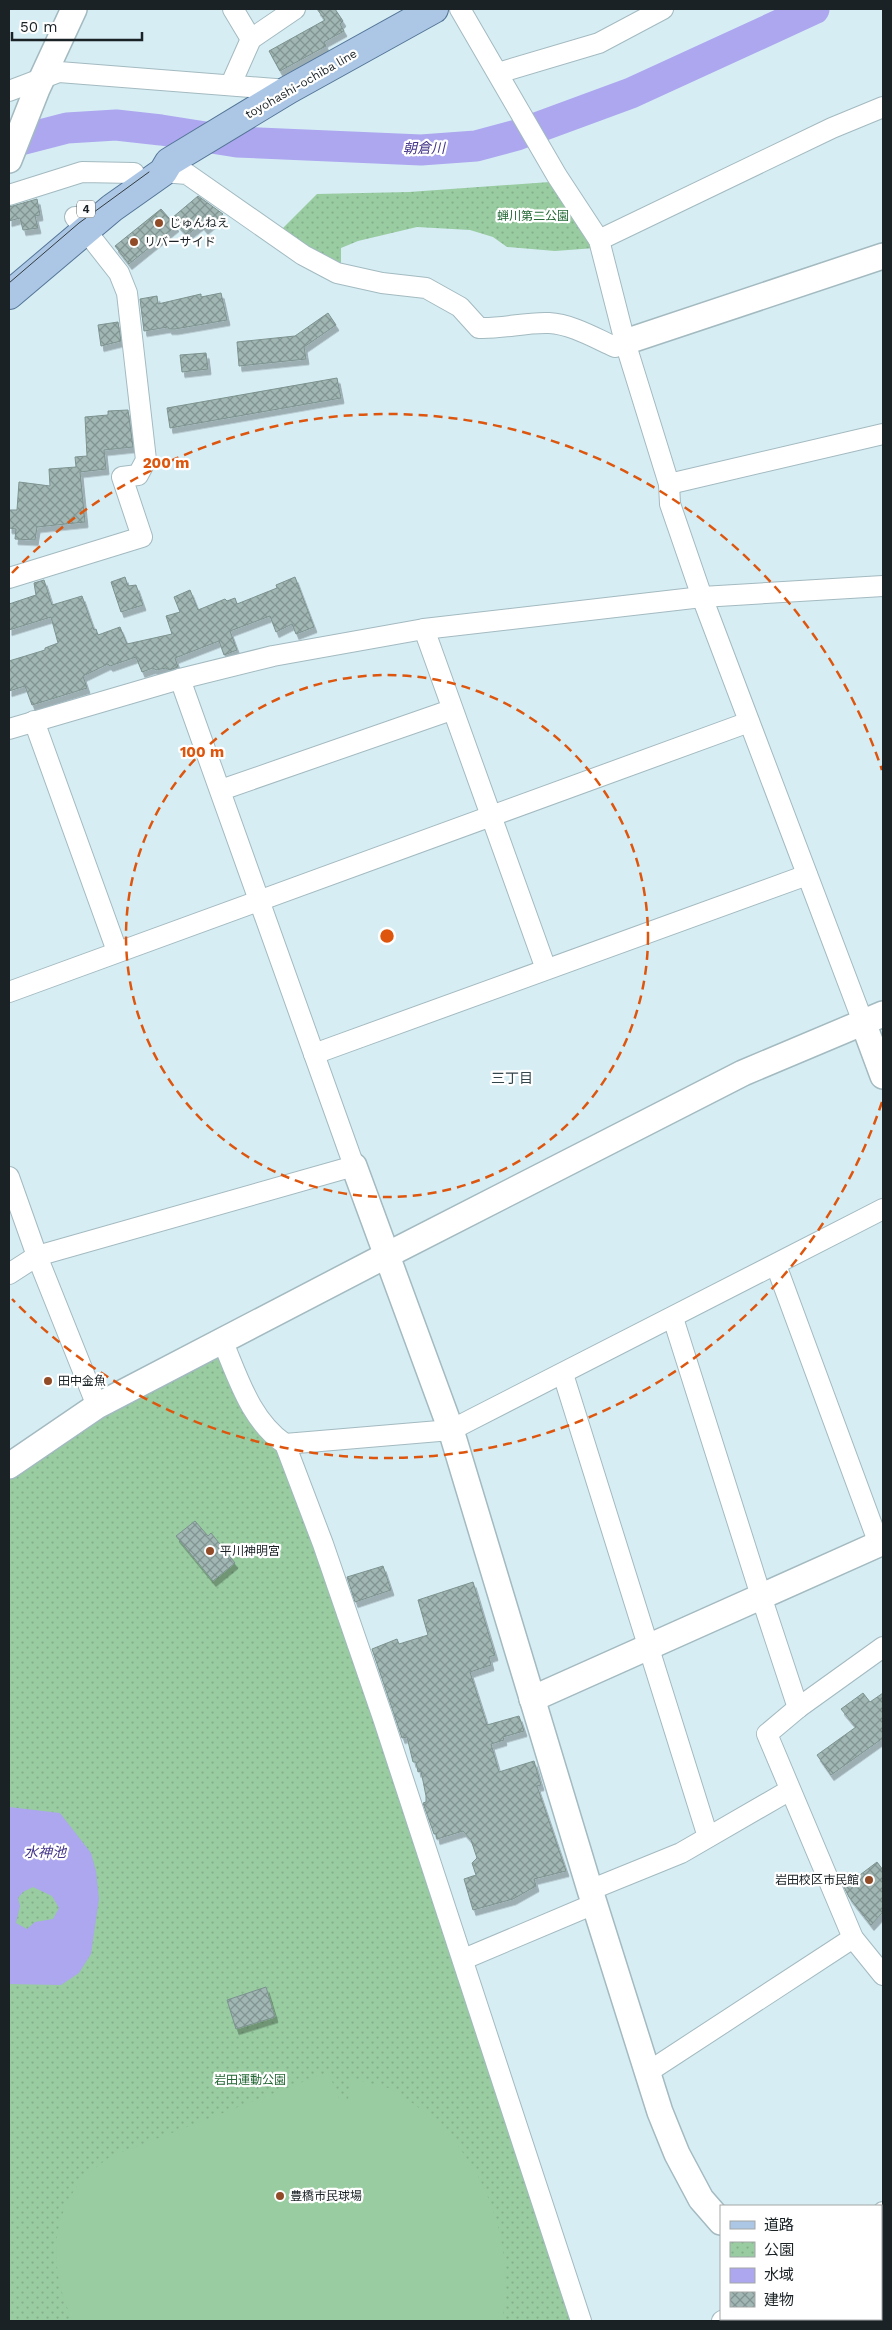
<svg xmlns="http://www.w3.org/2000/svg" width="892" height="2330" font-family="'Work Sans','Noto Sans JP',sans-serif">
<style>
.park{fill:url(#park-dots)}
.pitch{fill:#99cca1}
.water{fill:#aca7ef;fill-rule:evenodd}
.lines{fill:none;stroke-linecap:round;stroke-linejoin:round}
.river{stroke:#aca7ef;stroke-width:31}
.building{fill:url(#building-cross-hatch);stroke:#7d938f;filter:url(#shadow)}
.minor-casing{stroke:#a3bac0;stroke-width:22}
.tertiary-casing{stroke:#a3bac0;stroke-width:28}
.primary-casing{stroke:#547597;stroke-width:30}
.minor{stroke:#fff;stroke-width:20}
.tertiary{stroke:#fff;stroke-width:25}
.primary{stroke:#acc7e5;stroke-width:28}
.tram{stroke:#323b3f;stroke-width:1}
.ring{fill:none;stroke:#de560d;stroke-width:2.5;stroke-dasharray:9 6}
.poi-dot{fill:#924b27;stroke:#fff;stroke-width:2}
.labels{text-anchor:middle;stroke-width:4.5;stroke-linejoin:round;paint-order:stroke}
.shield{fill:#fff;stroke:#5f6466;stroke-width:1}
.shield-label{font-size:11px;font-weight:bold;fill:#1a2225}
.street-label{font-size:12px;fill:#1a2225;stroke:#fff}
.park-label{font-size:12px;fill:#236835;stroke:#fff}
.poi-label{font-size:12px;fill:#1a2225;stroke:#fff;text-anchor:start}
.water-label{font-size:14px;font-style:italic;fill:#46378a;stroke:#fff}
.neighbourhood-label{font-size:14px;fill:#32454b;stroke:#fff}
.centre{fill:#de560d;stroke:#fff;stroke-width:2.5}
.ring-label{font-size:15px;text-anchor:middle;font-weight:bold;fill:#de560d;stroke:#fff;stroke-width:4.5;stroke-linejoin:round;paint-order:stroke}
</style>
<defs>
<pattern id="park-dots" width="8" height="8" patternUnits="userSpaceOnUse" patternTransform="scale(1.25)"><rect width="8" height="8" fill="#99cca1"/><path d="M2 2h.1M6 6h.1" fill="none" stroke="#83af8a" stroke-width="1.8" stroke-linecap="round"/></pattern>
<pattern id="building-cross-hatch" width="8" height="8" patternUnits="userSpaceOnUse" patternTransform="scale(1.25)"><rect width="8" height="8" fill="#a0b7b3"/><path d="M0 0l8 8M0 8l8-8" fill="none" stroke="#829491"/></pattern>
<filter id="shadow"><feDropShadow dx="3" dy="5.5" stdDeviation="0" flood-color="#0004"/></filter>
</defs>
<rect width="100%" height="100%" fill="#d6edf4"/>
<g class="park">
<path d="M 550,182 L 595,248 L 555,251 L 507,247 L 493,237 L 470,230 L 417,227 L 358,241 L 341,248 L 341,269 L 280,231 L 317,194 L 409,192 Z"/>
<path d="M 222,1340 L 285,1444 L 581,2321 L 9,2321 L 9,1466 Z"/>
</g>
<path class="pitch" d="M 328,2072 L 339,2098 L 348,2100 L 351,2078 C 363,2082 376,2084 388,2088 C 400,2093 412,2103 423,2111 C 486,2161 516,2243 502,2321 L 73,2321 C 50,2274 47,2215 87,2175 C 97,2166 109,2158 120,2149 L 123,2152 Z"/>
<path class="water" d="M 9,1807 L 60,1813 L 91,1853 L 96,1871 L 99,1899 L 91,1954 L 79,1973 L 61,1985 L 9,1984 ZM 33,1887 L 52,1896 L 59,1908 L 53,1919 L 35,1922 L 27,1929 L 16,1923 L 20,1906 L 18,1898 L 23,1892 Z"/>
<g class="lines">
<path class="river" d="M 9,143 L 67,128 L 116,125 L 161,130 L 237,142 L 421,150 L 476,146 L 517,135 L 631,93 L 814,9"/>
</g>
<g class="building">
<path d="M 317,9 L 335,9 L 343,21 L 340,24 L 344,31 L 324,42 L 326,46 L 280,71 L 269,51 L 325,20 Z"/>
<path d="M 198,196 L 223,214 L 205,229 L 201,224 L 187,235 L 172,218 Z"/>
<path d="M 37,199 L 40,215 L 35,216 L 38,228 L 23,230 L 20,218 L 9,221 L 9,207 Z"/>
<path d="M 161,209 L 176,226 L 129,264 L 115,246 Z"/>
<path d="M 221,293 L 227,320 L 175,329 L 169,329 L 168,327 L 144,331 L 140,299 L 157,296 L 158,304 L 201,294 L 201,297 Z"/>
<path d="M 328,313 L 336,325 L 304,347 L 306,359 L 239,366 L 237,342 L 295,336 Z"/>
<path d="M 118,322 L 121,341 L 101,346 L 98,325 Z"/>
<path d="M 206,353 L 208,369 L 182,372 L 180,355 Z"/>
<path d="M 337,378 L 341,398 L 170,428 L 167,408 Z"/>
<path d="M 128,410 L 133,447 L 104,450 L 106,469 L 80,472 L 85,522 L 37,527 L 35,540 L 15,539 L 16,529 L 9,528 L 9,510 L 17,510 L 19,482 L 50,486 L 49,469 L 76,467 L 75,457 L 87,456 L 85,417 L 108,415 L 108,411 Z"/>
<path d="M 125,577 L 128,586 L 136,585 L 143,605 L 121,612 L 111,582 Z"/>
<path d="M 295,577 L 314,627 L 296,634 L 292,624 L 276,632 L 270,616 L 230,631 L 237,650 L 224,655 L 219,641 L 175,658 L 178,667 L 169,670 L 166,668 L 156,670 L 153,668 L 142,672 L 136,657 L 110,666 L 108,664 L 83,676 L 87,688 L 32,705 L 25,686 L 9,691 L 9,661 L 45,650 L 45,648 L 58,643 L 51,617 L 9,630 L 9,604 L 36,595 L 34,583 L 44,580 L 52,605 L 82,596 L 94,630 L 96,629 L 98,635 L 120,627 L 127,644 L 172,634 L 166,616 L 180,612 L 174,597 L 190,590 L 198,610 L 225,599 L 227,601 L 235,598 L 237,604 L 277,588 L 276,585 Z"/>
<path d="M 195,1521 L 208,1536 L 211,1533 L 235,1563 L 213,1581 L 176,1536 Z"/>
<path d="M 383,1566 L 391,1590 L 355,1602 L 347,1577 Z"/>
<path d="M 473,1582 L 495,1655 L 489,1657 L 491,1665 L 470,1672 L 487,1725 L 519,1716 L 524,1731 L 503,1737 L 504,1740 L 491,1744 L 499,1772 L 534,1761 L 541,1785 L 537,1786 L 566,1871 L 534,1879 L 536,1886 L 513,1899 L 473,1910 L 464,1879 L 476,1875 L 472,1863 L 477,1858 L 471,1840 L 463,1831 L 437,1839 L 436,1834 L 434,1834 L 423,1803 L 426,1802 L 426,1796 L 421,1771 L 418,1772 L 416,1762 L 413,1762 L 407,1737 L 402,1738 L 372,1649 L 397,1639 L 399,1644 L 428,1635 L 418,1600 Z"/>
<path d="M 863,1693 L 870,1702 L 883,1693 L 883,1738 L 831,1775 L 817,1755 L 856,1727 L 841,1709 Z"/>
<path d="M 877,1862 L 883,1870 L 883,1912 L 871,1925 L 849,1897 L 844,1887 Z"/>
<path d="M 266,1987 L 275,2017 L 236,2029 L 227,2000 Z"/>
</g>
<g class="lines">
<g class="minor-casing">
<g id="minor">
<path d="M 233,9 L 251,39"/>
<path d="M 460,9 L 557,176 L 599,240 L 625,342 L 669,484 L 670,504 L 702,597 L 863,1022"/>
<path d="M 498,73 L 599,43 L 663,9"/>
<path d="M 231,84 L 251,39 L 295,9"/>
<path d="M 9,91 L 59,72 L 288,90"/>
<path d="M 163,172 L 187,174 L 303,255 L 337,273 L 382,283 L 426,288 L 460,307 L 479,328 C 503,329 525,322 549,323 C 571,324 595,338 615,347 L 625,342"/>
<path d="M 9,195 L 82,172 L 134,173"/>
<path d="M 599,240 L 832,128 L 883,107"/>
<path d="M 669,484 L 883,434"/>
<path d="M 9,578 L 142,537 L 122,477 L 138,475 L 146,460 L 127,293 L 119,273 L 75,217"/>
<path d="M 424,629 L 546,969"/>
<path d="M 34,721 L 117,951"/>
<path d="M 9,729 L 180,679 L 273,656 L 424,629 L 702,597 L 883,586"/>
<path d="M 221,790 L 451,710"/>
<path d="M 9,992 L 749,722"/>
<path d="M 314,1054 L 807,875"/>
<path d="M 9,1177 L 37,1256 L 97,1406"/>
<path d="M 776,1265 L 879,1544"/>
<path d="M 9,1274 L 37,1256 L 354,1166 L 180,679"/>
<path d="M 673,1318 L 761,1596 L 798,1708"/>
<path d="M 222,1340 C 238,1377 250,1420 285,1444 L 323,1544 L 383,1718 L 581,2321"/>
<path d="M 563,1374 L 708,1837"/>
<path d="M 285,1444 L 451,1430 L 883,1209"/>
<path d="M 883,1647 L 798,1708 L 767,1734 L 853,1938 L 883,1975"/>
<path d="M 590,1890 L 681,1853 L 790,1790"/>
<path d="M 464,1959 L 594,1904"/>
<path d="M 648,2072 L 853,1938"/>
<path d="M 881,2214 L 883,2212"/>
<path d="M 722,2321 L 726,2319"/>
</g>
</g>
<g class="tertiary-casing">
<g id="tertiary">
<path d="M 9,160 L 37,89 L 74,9"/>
<path d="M 625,342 L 883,256"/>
<path d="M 863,1022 L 883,1076"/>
<path d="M 354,1166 L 451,1430 L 590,1890 L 660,2112 L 677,2154 L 701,2199 L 721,2222"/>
<path d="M 9,1466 L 97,1406 L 387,1255 L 743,1073 L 883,1014"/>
<path d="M 532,1699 L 883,1542"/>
<path d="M 801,2319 L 804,2321"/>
</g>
</g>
<g class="primary-casing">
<path id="primary" d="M 9,295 L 112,208 L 163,172 L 169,162 L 288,90 L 434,9"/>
</g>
<use href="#minor" class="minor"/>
<use href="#tertiary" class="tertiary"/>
<use href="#primary" class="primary"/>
<path class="tram" d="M 9,283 L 79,223 L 149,172"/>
</g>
<g class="ring">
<circle cx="387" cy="936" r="261"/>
<path d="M882 1102A522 522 0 0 1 12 1299M12 573A522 522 0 0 1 882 770"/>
</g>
<g class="poi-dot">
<circle cx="159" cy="223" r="5"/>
<circle cx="134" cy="242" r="5"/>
<circle cx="48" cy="1381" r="5"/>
<circle cx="210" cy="1551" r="5"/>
<circle cx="869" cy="1880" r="5"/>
<circle cx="280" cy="2196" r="5"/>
</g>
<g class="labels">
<rect class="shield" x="77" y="200.5" width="18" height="17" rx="4"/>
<g class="shield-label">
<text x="86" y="213">4</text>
</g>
<g class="street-label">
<text transform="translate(301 84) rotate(-30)" y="4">toyohashi-ochiba line</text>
</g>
<g class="park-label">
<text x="533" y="220">蝉川第二公園</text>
<text x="250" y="2084">岩田運動公園</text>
</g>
<g class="poi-label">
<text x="169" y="227">じゅんねえ</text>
<text x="144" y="246">リバーサイド</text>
<text x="58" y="1385">田中金魚</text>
<text x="220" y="1555">平川神明宮</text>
<text x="859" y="1884" text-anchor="end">岩田校区市民館</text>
<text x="290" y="2200">豊橋市民球場</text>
</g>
<g class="water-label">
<text transform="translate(424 148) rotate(-1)" y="5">朝倉川</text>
<text x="45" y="1857">水神池</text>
</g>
<g class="neighbourhood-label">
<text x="512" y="1083">三丁目</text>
</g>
</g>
<circle cx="387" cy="936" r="8" class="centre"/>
<g class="ring-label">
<text x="166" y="468">200 m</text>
<text x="202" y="757">100 m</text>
</g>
<rect width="892" height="2330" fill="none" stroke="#1a2225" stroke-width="20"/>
<rect x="720" y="2205" width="162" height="115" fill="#ffffff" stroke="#a3a7a8"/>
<rect x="730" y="2221" width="25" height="8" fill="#acc7e5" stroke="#a3a7a8"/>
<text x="764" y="2230" font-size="15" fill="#1a2225">道路</text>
<rect x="730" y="2242" width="25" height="15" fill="url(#park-dots)" stroke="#a3a7a8"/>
<text x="764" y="2255" font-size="15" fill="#1a2225">公園</text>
<rect x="730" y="2268" width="25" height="15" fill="#aca7ef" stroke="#a3a7a8"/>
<text x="764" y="2280" font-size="15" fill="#1a2225">水域</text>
<rect x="730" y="2292" width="25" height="15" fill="url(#building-cross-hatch)" stroke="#a3a7a8"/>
<text x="764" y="2305" font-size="15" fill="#1a2225">建物</text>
<path d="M12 32v8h130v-8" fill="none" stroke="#1a2225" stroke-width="2.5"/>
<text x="20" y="32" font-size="15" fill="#1a2225" stroke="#ffffff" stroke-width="4" paint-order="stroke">50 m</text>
</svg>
